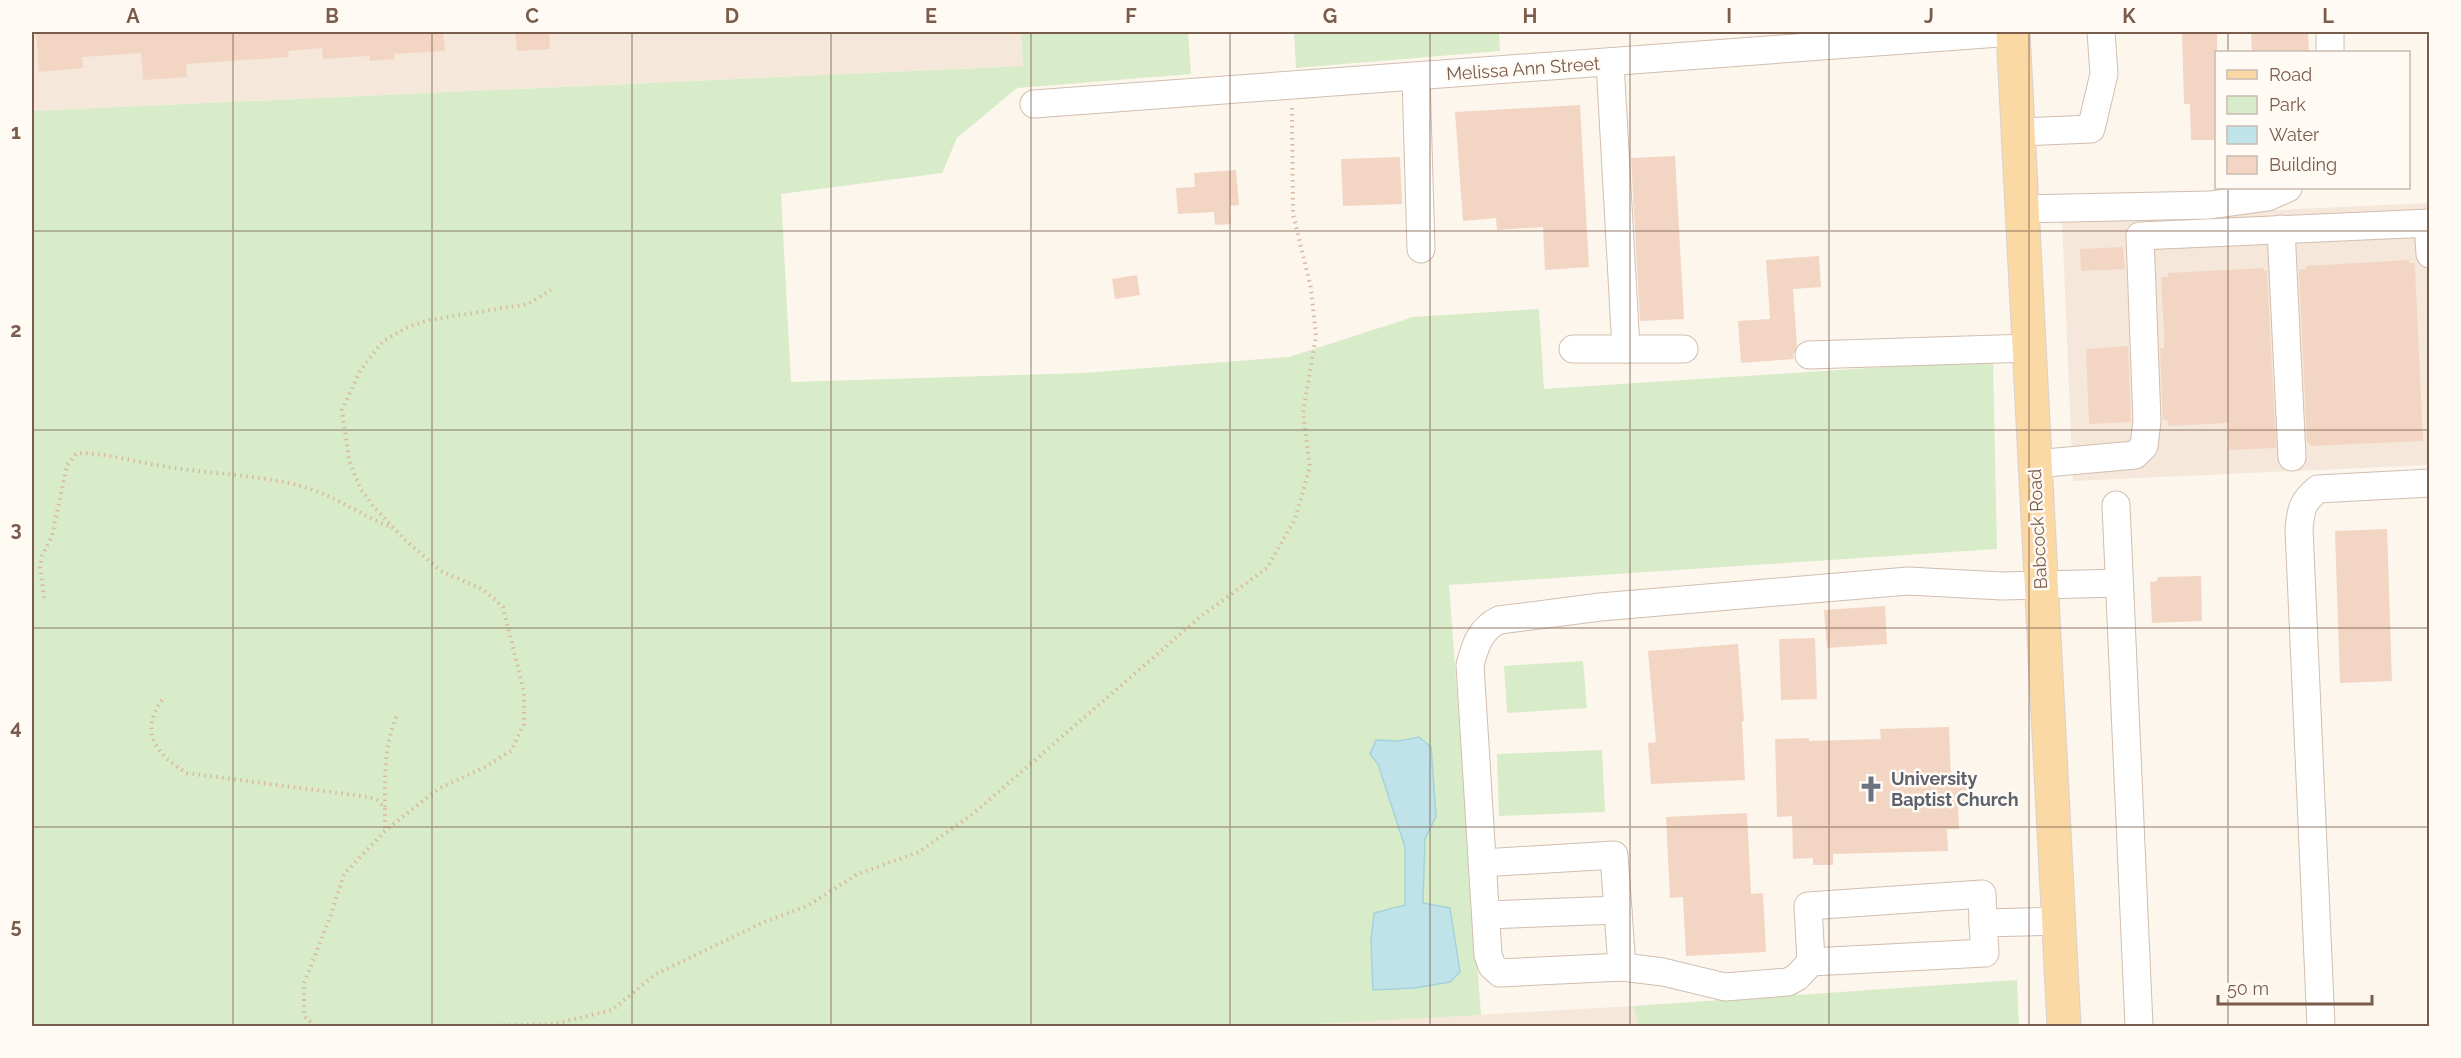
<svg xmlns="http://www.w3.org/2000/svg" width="2461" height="1058" font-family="Raleway,sans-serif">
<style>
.residential{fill:#f5e8da}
.green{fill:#d8ecc9}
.water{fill:#bfe3e8;stroke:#a5d3da;stroke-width:1.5}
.building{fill:#f3d5c3}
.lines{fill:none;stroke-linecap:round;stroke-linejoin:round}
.minor-casing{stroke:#d1beb0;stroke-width:29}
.major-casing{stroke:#dad1cd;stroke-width:35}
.path{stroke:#d9b8a5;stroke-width:4;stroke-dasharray:1.5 4.5;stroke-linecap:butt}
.minor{stroke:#fff;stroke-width:27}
.major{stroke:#fbd9a5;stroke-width:33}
.grid{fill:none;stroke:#7a5c4d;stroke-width:1.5;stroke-opacity:0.55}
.labels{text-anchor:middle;stroke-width:5;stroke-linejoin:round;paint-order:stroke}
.street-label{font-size:18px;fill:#7a5c4d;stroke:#fffaf3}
.worship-label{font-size:18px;font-weight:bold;fill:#5b616d;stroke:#fffaf3;text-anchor:start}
.neatline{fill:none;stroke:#7a5c4d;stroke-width:2}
.grid-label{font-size:20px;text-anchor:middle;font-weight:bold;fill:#7a5c4d}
</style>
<rect width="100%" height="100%" fill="#fdf6ec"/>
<g class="residential">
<path d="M 32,32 L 1021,32 L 1023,66 L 32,111 Z"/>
<path d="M 2429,203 L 2429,465 L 2073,481 L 2062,220 Z"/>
<path d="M 1633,1006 L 1639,1026 L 1279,1026 Z"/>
</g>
<g class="green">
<path d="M 1021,32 L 1188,32 L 1191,74 L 1017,88 L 957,138 L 942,173 L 781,194 L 791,382 L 1083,373 L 1289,357 L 1413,317 L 1539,309 L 1544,389 L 1993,360 L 1997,549 L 1449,585 L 1481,1015 L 1279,1026 L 32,1026 L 32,111 L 1023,66 Z"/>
<path d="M 1294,32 L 1499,32 L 1500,51 L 1296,68 Z"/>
<path d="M 1583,661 L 1587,708 L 1507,713 L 1504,666 Z"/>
<path d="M 1602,750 L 1605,812 L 1499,816 L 1497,754 Z"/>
<path d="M 2017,980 L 2019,1026 L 1639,1026 L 1633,1006 Z"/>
</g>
<path class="water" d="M 1419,737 L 1431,747 L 1436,816 L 1425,839 L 1423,903 L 1450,908 L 1460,972 L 1450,982 L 1415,988 L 1373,990 L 1371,940 L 1374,913 L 1405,905 L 1405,847 L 1378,764 L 1370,754 L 1376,740 L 1399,741 Z"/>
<g class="building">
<path d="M 36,32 L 443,32 L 445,51 L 394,54 L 395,59 L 370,61 L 369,56 L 323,59 L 322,48 L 288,51 L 289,57 L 186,64 L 187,77 L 143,80 L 141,53 L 82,57 L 83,68 L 39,72 Z"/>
<path d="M 515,32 L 549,32 L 550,49 L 517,51 Z"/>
<path d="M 2182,32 L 2217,32 L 2217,140 L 2191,140 L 2190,104 L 2184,104 Z"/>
<path d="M 2251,32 L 2308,32 L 2309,52 L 2252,52 Z"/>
<path d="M 1580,105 L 1589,267 L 1545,270 L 1543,227 L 1497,230 L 1496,218 L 1463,221 L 1455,112 Z"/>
<path d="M 1675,156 L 1684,319 L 1640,321 L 1631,158 Z"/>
<path d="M 1400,157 L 1402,204 L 1343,206 L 1341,159 Z"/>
<path d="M 1236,170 L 1239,205 L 1230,206 L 1231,224 L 1215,225 L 1214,212 L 1178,214 L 1176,188 L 1195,187 L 1194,173 Z"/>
<path d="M 2123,247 L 2125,269 L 2081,271 L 2080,249 Z"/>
<path d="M 1819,256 L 1821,287 L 1793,289 L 1797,346 L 1793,355 L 1794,359 L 1741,363 L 1738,321 L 1770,319 L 1766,260 Z"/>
<path d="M 2409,260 L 2409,263 L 2414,263 L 2415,268 L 2423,441 L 2310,446 L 2310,443 L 2307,443 L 2299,269 L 2306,269 L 2306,266 Z"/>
<path d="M 2264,268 L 2264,271 L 2267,271 L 2276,448 L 2229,450 L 2228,423 L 2169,426 L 2167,420 L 2163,420 L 2160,348 L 2164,348 L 2164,333 L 2161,277 L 2168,277 L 2168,273 Z"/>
<path d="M 1137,275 L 1140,295 L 1115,299 L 1112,279 Z"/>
<path d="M 2128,346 L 2131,422 L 2089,424 L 2086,349 Z"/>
<path d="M 2387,529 L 2392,681 L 2340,683 L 2335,531 Z"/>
<path d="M 2201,576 L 2202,621 L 2152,623 L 2150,582 L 2157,581 L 2158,577 Z"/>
<path d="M 1885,606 L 1887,644 L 1827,648 L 1824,610 Z"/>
<path d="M 1815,638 L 1817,699 L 1781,700 L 1779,639 Z"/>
<path d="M 1738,644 L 1744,721 L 1742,721 L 1745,780 L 1651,784 L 1648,743 L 1656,742 L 1648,651 Z"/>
<path d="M 1949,727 L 1951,779 L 1967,778 L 1968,801 L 1958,801 L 1959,829 L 1947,829 L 1948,851 L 1833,854 L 1833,865 L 1813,865 L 1813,858 L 1793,859 L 1792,816 L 1777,817 L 1775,739 L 1809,738 L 1809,741 L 1881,739 L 1880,729 Z"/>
<path d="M 1747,813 L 1751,894 L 1763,893 L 1766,952 L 1686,956 L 1683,897 L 1670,898 L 1666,817 Z"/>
</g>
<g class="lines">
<g class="minor-casing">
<g id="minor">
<path d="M 2330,32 L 2330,52"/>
<path d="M 1610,62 L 1626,349"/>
<path d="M 1416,77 L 1421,249"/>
<path d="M 1034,104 L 2013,32"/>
<path d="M 2018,132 L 2091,129 L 2104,74 L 2101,32"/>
<path d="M 2022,209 L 2210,205 L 2268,197 L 2288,188"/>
<path d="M 2428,223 L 2430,254"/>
<path d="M 2281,229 L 2292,457"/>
<path d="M 1573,349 L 1684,349"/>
<path d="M 1809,355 L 2029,348"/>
<path d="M 2035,464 L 2135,455 L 2144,446 L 2147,421 L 2140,236 L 2430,223"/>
<path d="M 2116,505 L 2139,1026"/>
<path d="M 1482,863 L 1614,855 L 1622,967"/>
<path d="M 1486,915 L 1618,910"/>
<path d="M 2058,921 L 1983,923 L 1985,953 L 1811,962 L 1797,977 L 1788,982 L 1725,987 L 1663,972 L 1622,967 L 1500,973 L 1492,966 L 1488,955 L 1470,665 C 1475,646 1480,629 1499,620 L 1600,607 L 1908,581 L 2002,586 L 2119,583"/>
<path d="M 1811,962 L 1808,906 L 1982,894 L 1983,923"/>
<path d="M 2321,1026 L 2299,529 C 2301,509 2302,502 2318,489 L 2430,483"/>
</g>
</g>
<g class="major-casing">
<path id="major" d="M 2013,32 L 2064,1026"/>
</g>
<g class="path">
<path d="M 44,598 L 40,567 L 42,556 L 52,536 L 67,465 L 77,453 C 108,453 138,463 168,467 C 213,474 257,475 301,486 C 334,495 362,516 393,528"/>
<path d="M 162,700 C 139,733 156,754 187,773 L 368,797 L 377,800 L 385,808 L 385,832"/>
<path d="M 385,807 C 385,776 384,745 397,715"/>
<path d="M 315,1026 L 304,1016 L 304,983 L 331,915 L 344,874 L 386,830 L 438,789 L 485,767 L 511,751 L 524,724 L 524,692 L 503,607 L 484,590 L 441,571 L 404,539 L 374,507 L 361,490 L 349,460 L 342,410 L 360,371 L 383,341 L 410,326 L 430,320 L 528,304 L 551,290"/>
<path d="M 485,1026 L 554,1024 L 612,1010 L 656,974 L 762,923 L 807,906 L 858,874 L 919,852 L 974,813 L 1200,617 L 1267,568 L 1295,519 L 1310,467 L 1303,413 L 1316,336 L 1311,288 L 1293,214 L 1292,107"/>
</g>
<use href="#minor" class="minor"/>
<use href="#major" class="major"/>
</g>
<path class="grid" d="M 233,32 L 233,1026M 432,32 L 432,1026M 632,32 L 632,1026M 831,32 L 831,1026M 1031,32 L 1031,1026M 1230,32 L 1230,1026M 1430,32 L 1430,1026M 1630,32 L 1630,1026M 1829,32 L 1829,1026M 2029,32 L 2029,1026M 2228,32 L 2228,52M 2228,188 L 2228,1026M 32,231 L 2430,231M 32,430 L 2430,430M 32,628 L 2430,628M 32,827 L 2430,827"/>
<defs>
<g id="church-bare" transform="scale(2.07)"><path d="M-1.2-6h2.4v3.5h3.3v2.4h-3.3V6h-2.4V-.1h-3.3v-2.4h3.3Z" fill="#6b7280" stroke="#fffaf3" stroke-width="2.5" paint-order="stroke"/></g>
</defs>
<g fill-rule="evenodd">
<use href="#church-bare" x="1871" y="789"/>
</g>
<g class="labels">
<g class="street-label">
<text transform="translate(1523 69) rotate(-4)" y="6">Melissa Ann Street</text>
<text transform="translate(2038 529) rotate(-93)" y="6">Babcock Road</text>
</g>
<g class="worship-label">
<text x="1891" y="785">University<tspan x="1891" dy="21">Baptist Church</tspan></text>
</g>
</g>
<rect width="2461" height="1058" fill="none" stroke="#fffaf3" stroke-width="66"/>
<rect x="2215" y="51" width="195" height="138" fill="#fffaf3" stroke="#cabbb1" stroke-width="1.5"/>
<rect x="2227" y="70" width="30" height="9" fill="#fbd9a5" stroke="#cabbb1" stroke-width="1.5"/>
<text x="2269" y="81" font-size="18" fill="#7a5c4d">Road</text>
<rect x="2227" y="96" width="30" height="18" fill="#d8ecc9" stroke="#cabbb1" stroke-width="1.5"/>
<text x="2269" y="111" font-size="18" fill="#7a5c4d">Park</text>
<rect x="2227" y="126" width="30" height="18" fill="#bfe3e8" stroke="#cabbb1" stroke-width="1.5"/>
<text x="2269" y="141" font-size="18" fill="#7a5c4d">Water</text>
<rect x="2227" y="156" width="30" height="18" fill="#f3d5c3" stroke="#cabbb1" stroke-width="1.5"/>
<text x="2269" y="171" font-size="18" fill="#7a5c4d">Building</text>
<path d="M2218 995v9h154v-9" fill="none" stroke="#7a5c4d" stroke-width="3"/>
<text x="2227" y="995" font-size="18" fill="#7a5c4d" stroke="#fffaf3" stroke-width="4.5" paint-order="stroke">50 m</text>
<rect x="33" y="33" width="2395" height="992" class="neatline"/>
<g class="grid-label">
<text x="133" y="23">A</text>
<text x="332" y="23">B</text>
<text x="532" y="23">C</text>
<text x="732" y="23">D</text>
<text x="931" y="23">E</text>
<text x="1131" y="23">F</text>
<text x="1330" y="23">G</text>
<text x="1530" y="23">H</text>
<text x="1729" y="23">I</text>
<text x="1929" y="23">J</text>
<text x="2129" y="23">K</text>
<text x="2328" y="23">L</text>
<text x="16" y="139">1</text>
<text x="16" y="337">2</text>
<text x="16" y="536">3</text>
<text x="16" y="734">4</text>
<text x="16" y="933">5</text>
</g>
</svg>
